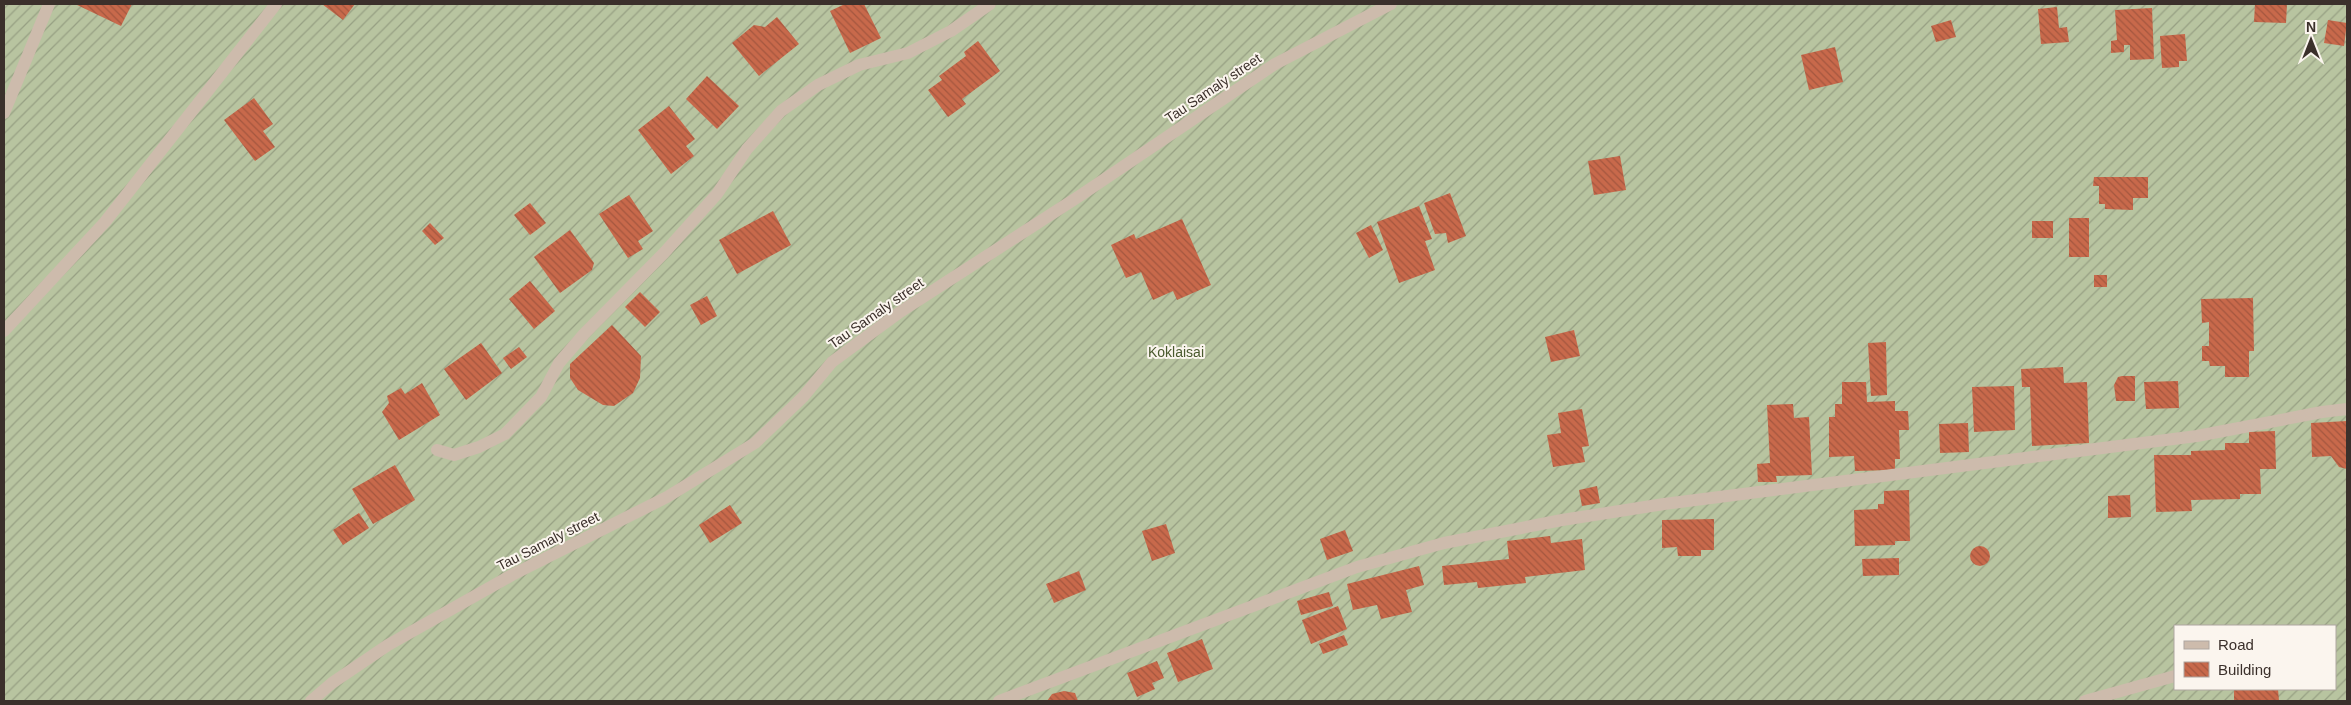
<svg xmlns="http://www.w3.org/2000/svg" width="2351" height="705" font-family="Arial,sans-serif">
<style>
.garden{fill:url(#garden-furrows);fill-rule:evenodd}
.building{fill:url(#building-back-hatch)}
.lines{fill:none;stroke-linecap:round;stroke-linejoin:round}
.minor{stroke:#cdbbac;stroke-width:12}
.labels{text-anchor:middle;stroke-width:4;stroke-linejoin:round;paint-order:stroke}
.street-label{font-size:14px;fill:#3b302b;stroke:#fbf5ee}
.park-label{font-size:14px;fill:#4a5a2e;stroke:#fbf5ee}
</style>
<defs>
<pattern id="garden-furrows" width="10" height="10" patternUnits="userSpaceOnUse" patternTransform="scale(1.25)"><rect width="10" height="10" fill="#b8c4a0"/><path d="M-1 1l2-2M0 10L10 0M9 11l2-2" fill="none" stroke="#97a083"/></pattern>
<pattern id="building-back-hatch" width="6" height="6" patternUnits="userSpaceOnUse" patternTransform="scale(1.25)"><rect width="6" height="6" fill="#c8694b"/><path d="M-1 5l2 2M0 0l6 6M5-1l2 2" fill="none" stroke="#a4573f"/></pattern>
</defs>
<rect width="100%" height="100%" fill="#f4ebe1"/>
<path class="garden" d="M 4,4 L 2347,4 L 2347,701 L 4,701 ZM 2175,626 L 2335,626 L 2335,689 L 2175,689 Z"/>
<g class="building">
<path d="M 75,4 L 132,4 L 121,26 Z"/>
<path d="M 322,4 L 355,4 L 343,20 Z"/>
<path d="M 845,4 L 864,4 L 881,38 L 850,53 L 830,11 Z"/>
<path d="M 2255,4 L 2287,4 L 2286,23 L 2254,22 Z"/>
<path d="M 2057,7 L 2059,28 L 2067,27 L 2069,42 L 2041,44 L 2038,9 Z"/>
<path d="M 2152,8 L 2154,59 L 2130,60 L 2130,45 L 2124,45 L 2124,52 L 2111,53 L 2111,41 L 2117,40 L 2115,10 Z"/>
<path d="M 777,17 L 799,44 L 759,76 L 732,43 L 754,25 L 765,27 Z"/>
<path d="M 1951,20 L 1956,37 L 1936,42 L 1931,26 Z"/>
<path d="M 2328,20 L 2347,23 L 2344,46 L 2324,43 Z"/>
<path d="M 2185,34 L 2187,61 L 2179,61 L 2179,67 L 2162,68 L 2160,36 Z"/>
<path d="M 978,41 L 1000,71 L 962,99 L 966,104 L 948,117 L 928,90 L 942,80 L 939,76 L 966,56 L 964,52 Z"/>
<path d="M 1835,47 L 1843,82 L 1809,90 L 1801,55 Z"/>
<path d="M 707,76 L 739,106 L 717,129 L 686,99 Z"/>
<path d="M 254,98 L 273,124 L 263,131 L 275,147 L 255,161 L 224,120 Z"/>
<path d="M 669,106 L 695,139 L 686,146 L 694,156 L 671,174 L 638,130 Z"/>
<path d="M 1620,156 L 1626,190 L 1594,195 L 1588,161 Z"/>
<path d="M 2094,177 L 2148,177 L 2148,198 L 2133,198 L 2133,210 L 2105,209 L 2105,204 L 2099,204 L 2099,186 L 2093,186 Z"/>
<path d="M 1450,193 L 1466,236 L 1448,243 L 1446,233 L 1435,234 L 1424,203 Z"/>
<path d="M 629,195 L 653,231 L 638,241 L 643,249 L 628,258 L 599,214 Z"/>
<path d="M 530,203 L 546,223 L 530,235 L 514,215 Z"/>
<path d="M 1419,206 L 1432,239 L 1425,241 L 1435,270 L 1399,283 L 1377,222 Z"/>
<path d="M 773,211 L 791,245 L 737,274 L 719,240 Z"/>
<rect x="2069" y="218" width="20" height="39"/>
<path d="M 1182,219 L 1211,285 L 1177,300 L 1173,291 L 1153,300 L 1141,272 L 1126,278 L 1111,245 L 1134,234 L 1136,239 Z"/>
<rect x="2032" y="221" width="21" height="17"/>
<path d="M 430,223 L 444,238 L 435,245 L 422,231 Z"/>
<path d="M 1371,225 L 1383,250 L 1369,258 L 1356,233 Z"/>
<path d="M 570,230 L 594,263 L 592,270 L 560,293 L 534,257 Z"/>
<rect x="2094" y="275" width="13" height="12"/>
<path d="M 530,281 L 555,311 L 534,329 L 509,299 Z"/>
<path d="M 640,292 L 660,312 L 645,327 L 625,307 Z"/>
<path d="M 707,296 L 717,316 L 701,325 L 690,305 Z"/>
<path d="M 2253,298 L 2254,351 L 2249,351 L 2249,377 L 2225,377 L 2225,366 L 2210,366 L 2209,361 L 2202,361 L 2202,346 L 2209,346 L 2209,322 L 2202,323 L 2201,299 Z"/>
<path d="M 612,325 L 641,356 L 640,378 L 633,393 L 614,406 L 603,405 L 578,390 L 570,378 L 570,364 Z"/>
<path d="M 1574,330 L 1580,356 L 1551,362 L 1545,337 Z"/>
<path d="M 1886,342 L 1887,395 L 1871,396 L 1868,343 Z"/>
<path d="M 481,343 L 502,373 L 466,400 L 444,369 Z"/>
<path d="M 519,347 L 527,357 L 511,369 L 503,358 Z"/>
<path d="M 2063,367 L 2064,383 L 2087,382 L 2089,443 L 2032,446 L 2030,387 L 2022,387 L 2021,369 Z"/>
<path d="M 2122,376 L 2135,376 L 2135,401 L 2116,401 L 2114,385 L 2118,377 Z"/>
<path d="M 2178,381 L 2179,408 L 2146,409 L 2144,382 Z"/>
<path d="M 1842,382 L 1866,382 L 1867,402 L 1895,401 L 1895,411 L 1908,411 L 1909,430 L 1899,430 L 1900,459 L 1895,459 L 1895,470 L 1855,471 L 1854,456 L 1829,457 L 1829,417 L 1835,417 L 1835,404 L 1842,404 Z"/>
<path d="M 422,383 L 440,415 L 399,440 L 382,412 L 389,403 L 387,396 L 401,388 L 405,394 Z"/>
<path d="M 2014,386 L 2015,430 L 1974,432 L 1972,387 Z"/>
<path d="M 1793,404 L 1794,418 L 1809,417 L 1812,475 L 1776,476 L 1777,482 L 1758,482 L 1757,464 L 1770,463 L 1767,405 Z"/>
<path d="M 1582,409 L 1589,446 L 1582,447 L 1585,462 L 1553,467 L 1547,435 L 1561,433 L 1558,413 Z"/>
<path d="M 2347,421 L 2347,469 L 2339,467 L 2331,456 L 2312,457 L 2311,423 Z"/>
<path d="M 1968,423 L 1969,452 L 1940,453 L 1939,424 Z"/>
<path d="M 2275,431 L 2276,469 L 2260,469 L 2261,494 L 2240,494 L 2240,499 L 2191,500 L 2192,511 L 2156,512 L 2154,455 L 2191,455 L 2191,451 L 2225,450 L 2225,443 L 2249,443 L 2249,432 Z"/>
<path d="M 395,465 L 415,500 L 373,524 L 352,489 Z"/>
<path d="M 1597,486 L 1600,503 L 1582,506 L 1579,490 Z"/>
<path d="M 1909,490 L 1910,541 L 1895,541 L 1895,545 L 1855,546 L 1854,510 L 1878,509 L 1878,504 L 1884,504 L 1884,491 Z"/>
<path d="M 2130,495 L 2131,517 L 2108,518 L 2108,496 Z"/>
<path d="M 730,505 L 742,523 L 710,543 L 699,525 Z"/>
<path d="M 359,513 L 369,528 L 343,545 L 333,530 Z"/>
<path d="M 1714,519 L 1714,550 L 1701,550 L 1701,556 L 1678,556 L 1677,547 L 1662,548 L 1662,520 Z"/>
<path d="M 1166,524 L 1175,553 L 1152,561 L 1142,531 Z"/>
<path d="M 1345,530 L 1353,551 L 1327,560 L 1320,539 Z"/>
<path d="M 1550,536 L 1551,543 L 1582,539 L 1585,570 L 1525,577 L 1526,583 L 1478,588 L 1477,582 L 1444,585 L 1442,566 L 1509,559 L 1507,541 Z"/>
<circle cx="1980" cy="556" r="10"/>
<path d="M 1899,558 L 1899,575 L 1863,576 L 1862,559 Z"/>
<path d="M 1419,566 L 1424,585 L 1406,590 L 1412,612 L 1381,619 L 1377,605 L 1353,610 L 1347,584 Z"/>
<path d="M 1079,571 L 1086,590 L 1054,603 L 1046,584 Z"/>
<path d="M 1329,592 L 1333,606 L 1301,615 L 1297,601 Z"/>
<path d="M 1338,606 L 1347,629 L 1311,644 L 1302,620 Z"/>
<path d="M 1344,635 L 1348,645 L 1323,654 L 1319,644 Z"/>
<path d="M 1202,639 L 1213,669 L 1178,682 L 1167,653 Z"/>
<path d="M 1157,661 L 1164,678 L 1152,683 L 1155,689 L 1137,697 L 1127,673 Z"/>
<path d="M 2234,689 L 2278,689 L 2279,701 L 2234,701 Z"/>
<path d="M 1064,691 L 1075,693 L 1078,701 L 1047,701 L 1052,694 Z"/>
</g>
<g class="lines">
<g class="minor">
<path d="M 4,113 L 49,4"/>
<path d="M 4,331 L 105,222 L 276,4"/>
<path d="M 437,450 L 454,455 L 479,447 L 505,434 L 541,397 L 559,363 L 584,334 L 664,253 L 717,194 L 747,149 L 781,111 L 818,85 L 859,65 L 908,53 L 951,31 L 990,4"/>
<path d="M 311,701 L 332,683 L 388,645 L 512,575 L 667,497 L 755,443 L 803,397 L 832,362 L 900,312 L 1081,195 L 1275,64 L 1391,4"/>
<path d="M 999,701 L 1357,567 L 1444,543 L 1562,520 L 1664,504 L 2197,436 L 2322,412 L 2347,409"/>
<path d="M 2085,701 L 2175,676"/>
</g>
</g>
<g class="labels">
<g class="street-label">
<text transform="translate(1213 88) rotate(-34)" y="5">Tau Samaly street</text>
<text transform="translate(876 313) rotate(-35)" y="5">Tau Samaly street</text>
<text transform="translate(548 541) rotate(-27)" y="5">Tau Samaly street</text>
</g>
<g class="park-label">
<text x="1176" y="357">Koklaisai</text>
</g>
</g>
<rect width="2351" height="705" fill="none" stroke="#3b302b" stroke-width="10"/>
<rect x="2174" y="625" width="162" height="65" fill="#fbf5ee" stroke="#aea6a0"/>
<rect x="2184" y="641" width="25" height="8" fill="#cdbbac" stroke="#aea6a0"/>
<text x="2218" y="650" font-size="15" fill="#3b302b">Road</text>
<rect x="2184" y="662" width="25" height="15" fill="url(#building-back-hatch)" stroke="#aea6a0"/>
<text x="2218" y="675" font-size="15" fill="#3b302b">Building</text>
<g transform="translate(2311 40)" stroke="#fbf5ee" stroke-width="4" paint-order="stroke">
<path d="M0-4L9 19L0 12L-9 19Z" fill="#3b302b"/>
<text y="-8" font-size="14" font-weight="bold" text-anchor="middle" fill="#3b302b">N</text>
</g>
</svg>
